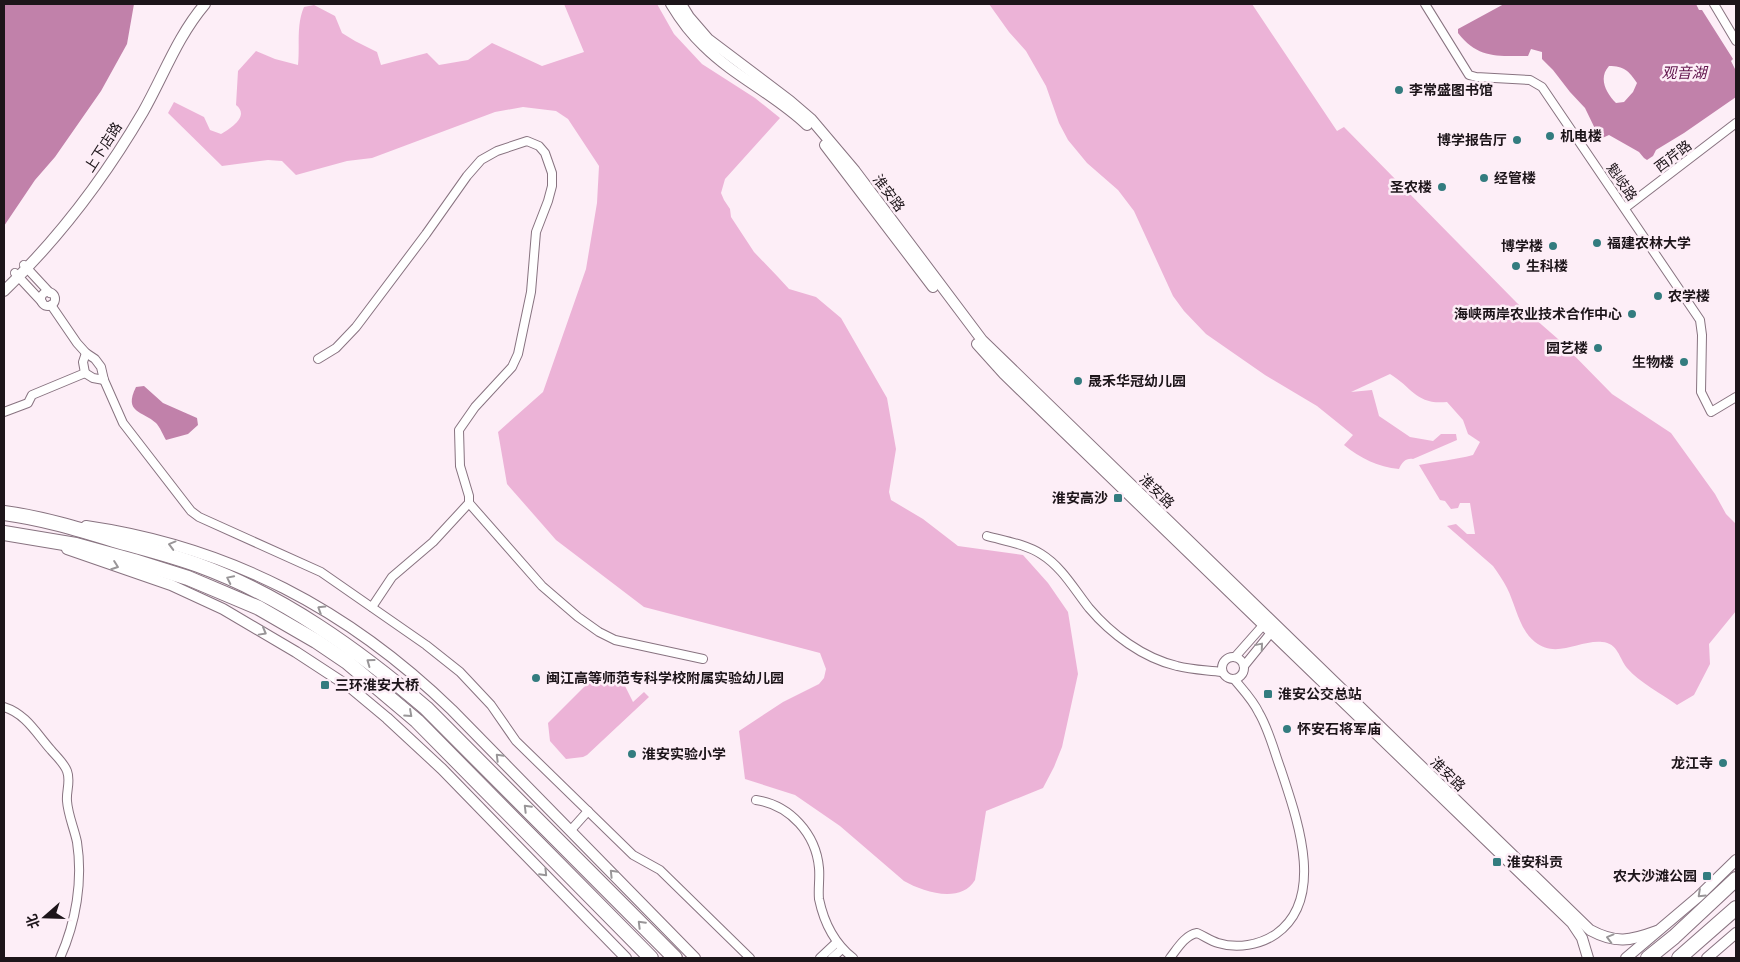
<svg xmlns="http://www.w3.org/2000/svg" width="1740" height="962" font-family="'DM Sans','Noto Sans SC',sans-serif">
<style>
.green{fill:#ecb3d7}
.water{fill:#c181aa;fill-rule:evenodd}
.lines{fill:none;stroke-linecap:round;stroke-linejoin:round}
.street-casing{stroke:#887380;stroke-width:10}
.secondary-casing{stroke:#887380;stroke-width:12}
.highway-casing{stroke:#887380;stroke-width:16}
.street{stroke:#fff;stroke-width:8}
.secondary{stroke:#fff;stroke-width:10}
.highway{stroke:#fff;stroke-width:14}
.oneway{stroke:#999698}
.poi-dot{fill:#337c7f;stroke:#fdeef7;stroke-width:2}
.labels{text-anchor:middle;stroke-width:5;stroke-linejoin:round;paint-order:stroke}
.poi-label{font-size:14px;font-weight:bold;fill:#1d151a;stroke:#fdeef7;text-anchor:start}
.street-label{font-size:14px;fill:#1d151a;stroke:#fdeef7}
.water-label{font-size:15px;font-style:italic;fill:#61144c;stroke:#fdeef7}
</style>
<rect width="100%" height="100%" fill="#fdeef7"/>
<g class="green">
<path d="M 564,4 L 657,4 L 674,34 L 702,64 L 755,98 L 780,118 L 725,179 L 721,193 L 724,200 L 730,209 L 731,217 L 754,252 L 778,277 L 789,289 L 816,297 L 841,318 L 887,398 L 896,449 L 889,492 L 891,500 L 923,519 L 958,546 L 1023,555 L 1048,583 L 1068,612 L 1078,674 L 1062,747 L 1054,767 L 1043,788 L 986,811 L 975,880 C 961,904 923,892 904,881 L 840,826 L 795,795 L 745,779 L 739,731 L 783,702 L 819,684 L 824,678 L 826,669 L 820,653 L 644,607 L 556,540 L 507,484 L 498,432 L 543,392 L 586,269 L 597,203 L 599,166 L 568,119 L 556,111 L 523,107 L 495,112 L 372,158 L 347,161 L 296,175 L 282,161 L 268,160 L 222,166 L 168,113 L 174,102 L 204,117 L 210,130 L 221,134 C 231,128 250,116 236,105 L 238,71 L 256,51 L 275,59 L 298,65 C 300,46 296,25 304,7 L 314,5 L 335,16 L 342,33 L 355,41 L 377,52 L 381,65 L 427,53 L 439,65 L 468,60 L 492,43 L 542,66 L 584,52 Z"/>
<path d="M 989,4 L 1252,4 L 1337,131 L 1344,127 L 1517,303 L 1558,339 L 1612,394 L 1671,433 L 1715,494 L 1726,514 L 1736,524 L 1736,611 L 1709,644 L 1710,664 L 1694,695 L 1677,705 C 1662,694 1639,682 1627,668 C 1619,658 1618,643 1602,642 C 1579,640 1556,659 1535,642 C 1519,629 1516,606 1507,588 C 1503,580 1498,573 1493,566 L 1447,526 L 1456,524 L 1467,534 L 1475,534 L 1470,503 L 1460,503 L 1458,508 L 1451,509 L 1445,501 L 1440,500 L 1419,465 C 1437,461 1455,460 1473,455 L 1480,442 L 1468,434 L 1463,420 L 1447,402 C 1416,405 1413,388 1390,374 L 1351,392 L 1372,390 L 1379,416 L 1410,437 L 1433,441 L 1441,434 L 1456,434 L 1457,440 L 1413,459 C 1406,458 1402,462 1399,469 C 1378,467 1360,458 1344,445 L 1353,435 L 1317,406 L 1265,375 L 1206,334 L 1184,311 L 1173,296 L 1134,211 L 1118,190 L 1087,163 L 1068,140 L 1059,123 L 1046,86 L 1026,51 L 1009,32 Z"/>
<path d="M 604,677 L 613,678 L 623,682 L 633,702 L 644,692 L 649,697 L 587,755 L 583,757 L 566,759 L 550,741 L 548,723 L 589,682 Z"/>
</g>
<g class="water">
<path d="M 4,4 L 134,4 L 127,44 L 101,91 L 55,157 L 35,180 L 4,226 Z"/>
<path d="M 1504,4 L 1696,4 L 1699,10 L 1702,10 L 1733,59 L 1731,61 L 1736,71 L 1736,97 L 1684,133 L 1656,150 L 1653,156 L 1647,160 L 1644,158 L 1639,152 L 1609,135 L 1600,139 L 1585,108 L 1570,92 L 1553,70 L 1542,59 L 1542,52 L 1531,49 L 1528,56 C 1498,56 1478,59 1458,33 L 1458,29 ZM 1609,66 C 1624,66 1629,71 1637,83 L 1633,92 L 1624,102 L 1616,103 C 1606,93 1598,78 1609,66 Z"/>
<path d="M 144,386 L 163,403 L 197,418 L 198,425 L 188,434 L 166,440 C 163,435 160,427 156,423 C 143,411 123,413 136,387 Z"/>
</g>
<g class="lines">
<g class="street-casing">
<g id="street">
<path d="M 1425,4 L 1469,75 L 1476,77 L 1530,80 L 1542,87 L 1700,320 L 1702,335 L 1701,392 L 1711,412 L 1736,397"/>
<path d="M 1714,4 L 1736,41"/>
<path d="M 1625,208 L 1736,123"/>
<path d="M 24,265 L 50,293"/>
<path d="M 15,273 L 42,302"/>
<circle cx="48" cy="299" r="7"/>
<path d="M 51,305 L 77,343 L 86,353 L 95,359 L 101,367 L 104,380 L 123,423 L 191,511 L 199,517 L 321,572 L 426,645 L 460,672 L 491,705 L 516,741 L 633,855 L 660,870 L 750,958"/>
<path d="M 318,359 L 336,348 L 356,327 L 426,234 L 467,176 L 481,160 L 497,151 L 527,141 L 539,146 L 545,153 L 552,173 L 552,186 L 548,201 L 536,232 L 531,292 L 518,354 L 512,367 L 475,407 L 459,430 L 460,466 L 469,496 L 469,503 L 542,586 L 578,617 L 599,632 L 615,640 L 703,659"/>
<path d="M 85,373 L 93,378 L 104,380"/>
<path d="M 4,412 L 28,403 L 32,395 L 85,373 L 83,362 L 86,353"/>
<path d="M 987,536 C 1005,541 1025,544 1041,554 C 1062,567 1074,589 1089,608 C 1111,634 1143,658 1177,666 C 1192,670 1207,670 1222,672"/>
<path d="M 372,607 L 392,577 L 433,542 L 469,503"/>
<circle cx="1233" cy="668" r="11"/>
<path d="M 1235,657 L 1266,622"/>
<path d="M 1244,666 L 1274,629"/>
<path d="M 4,707 C 26,714 36,733 51,750 C 56,756 64,763 67,771 C 71,781 66,791 67,801 C 68,815 74,828 77,842 C 83,881 76,922 60,958"/>
<path d="M 756,800 C 790,805 816,834 819,868 C 820,878 818,889 819,899 C 824,923 834,943 853,958"/>
<path d="M 571,830 L 588,811"/>
<path d="M 820,958 L 836,943"/>
<path d="M 832,958 L 842,949"/>
<path d="M 1170,958 C 1177,949 1185,935 1197,933 C 1204,936 1211,941 1218,943 C 1237,949 1260,945 1276,934 C 1327,898 1296,816 1281,770 C 1274,751 1269,730 1259,713 C 1253,700 1243,690 1234,679"/>
</g>
</g>
<g class="secondary-casing">
<g id="secondary">
<path d="M 671,4 C 680,19 691,34 704,46 C 735,77 776,95 807,125"/>
<path d="M 681,4 L 689,17 L 708,39 L 790,101 L 811,119 L 855,171 L 982,340 L 1590,930 C 1616,944 1630,941 1657,931"/>
<path d="M 825,145 L 933,287"/>
<path d="M 4,291 C 58,239 105,177 143,112 C 164,75 177,37 205,4"/>
<path d="M 977,344 L 1004,374 L 1572,923 L 1582,938 L 1588,958"/>
<path d="M 86,526 C 230,547 349,610 452,710 L 695,958"/>
<path d="M 67,549 L 171,585 L 223,609 L 296,652 L 351,688 L 387,718 L 442,769 L 626,958"/>
<path d="M 1626,958 L 1698,897 L 1736,860"/>
<path d="M 1707,958 L 1736,933"/>
</g>
</g>
<g class="highway-casing">
<g id="highway">
<path d="M 4,513 C 42,518 78,529 114,540 C 142,548 171,555 198,565 C 283,596 358,650 426,708 L 675,958"/>
<path d="M 4,533 L 76,545 L 134,561 L 188,578 L 259,608 L 316,641 L 347,662 L 417,721 L 651,958"/>
<path d="M 1648,958 L 1674,937 L 1736,879"/>
<path d="M 1679,958 L 1736,908"/>
</g>
</g>
<use href="#street" class="street"/>
<use href="#secondary" class="secondary"/>
<use href="#highway" class="highway"/>
</g>
<defs><path id="oneway-chevron" d="M-2-3.5L2.5 0L-2 3.5" fill="none" stroke-width="1.6" stroke-linecap="round" stroke-linejoin="round" transform="scale(1.25)"/></defs>
<g class="oneway">
<use href="#oneway-chevron" transform="translate(172 545) rotate(-165)"/>
<use href="#oneway-chevron" transform="translate(115 566) rotate(20)"/>
<use href="#oneway-chevron" transform="translate(230 579) rotate(-154)"/>
<use href="#oneway-chevron" transform="translate(321 609) rotate(-148)"/>
<use href="#oneway-chevron" transform="translate(263 632) rotate(29)"/>
<use href="#oneway-chevron" transform="translate(1260 646) rotate(-50)"/>
<use href="#oneway-chevron" transform="translate(370 662) rotate(-144)"/>
<use href="#oneway-chevron" transform="translate(409 714) rotate(42)"/>
<use href="#oneway-chevron" transform="translate(499 757) rotate(-135)"/>
<use href="#oneway-chevron" transform="translate(527 808) rotate(-135)"/>
<use href="#oneway-chevron" transform="translate(544 873) rotate(46)"/>
<use href="#oneway-chevron" transform="translate(613 873) rotate(-134)"/>
<use href="#oneway-chevron" transform="translate(1701 894) rotate(137)"/>
<use href="#oneway-chevron" transform="translate(641 924) rotate(-135)"/>
<use href="#oneway-chevron" transform="translate(1610 938) rotate(-165)"/>
</g>
<g class="poi-dot">
<circle cx="1399" cy="90" r="5"/>
<circle cx="1550" cy="136" r="5"/>
<circle cx="1517" cy="140" r="5"/>
<circle cx="1484" cy="178" r="5"/>
<circle cx="1442" cy="187" r="5"/>
<circle cx="1597" cy="243" r="5"/>
<circle cx="1553" cy="246" r="5"/>
<circle cx="1516" cy="266" r="5"/>
<circle cx="1658" cy="296" r="5"/>
<circle cx="1632" cy="314" r="5"/>
<circle cx="1598" cy="348" r="5"/>
<circle cx="1684" cy="362" r="5"/>
<circle cx="1078" cy="381" r="5"/>
<rect x="1113" y="493" width="10" height="10" rx="2.5"/>
<circle cx="536" cy="678" r="5"/>
<rect x="320" y="680" width="10" height="10" rx="2.5"/>
<rect x="1263" y="689" width="10" height="10" rx="2.5"/>
<circle cx="1287" cy="729" r="5"/>
<circle cx="632" cy="754" r="5"/>
<circle cx="1723" cy="763" r="5"/>
<rect x="1492" y="857" width="10" height="10" rx="2.5"/>
<rect x="1702" y="871" width="10" height="10" rx="2.5"/>
</g>
<g class="labels">
<g class="poi-label">
<text x="1409" y="95">李常盛图书馆</text>
<text x="1560" y="141">机电楼</text>
<text x="1507" y="145" text-anchor="end">博学报告厅</text>
<text x="1494" y="183">经管楼</text>
<text x="1432" y="192" text-anchor="end">圣农楼</text>
<text x="1607" y="248">福建农林大学</text>
<text x="1543" y="251" text-anchor="end">博学楼</text>
<text x="1526" y="271">生科楼</text>
<text x="1668" y="301">农学楼</text>
<text x="1622" y="319" text-anchor="end">海峡两岸农业技术合作中心</text>
<text x="1588" y="353" text-anchor="end">园艺楼</text>
<text x="1674" y="367" text-anchor="end">生物楼</text>
<text x="1088" y="386">晟禾华冠幼儿园</text>
<text x="1108" y="503" text-anchor="end">淮安高沙</text>
<text x="546" y="683">闽江高等师范专科学校附属实验幼儿园</text>
<text x="335" y="690">三环淮安大桥</text>
<text x="1278" y="699">淮安公交总站</text>
<text x="1297" y="734">怀安石将军庙</text>
<text x="642" y="759">淮安实验小学</text>
<text x="1713" y="768" text-anchor="end">龙江寺</text>
<text x="1507" y="867">淮安科贡</text>
<text x="1697" y="881" text-anchor="end">农大沙滩公园</text>
</g>
<g class="street-label">
<text transform="translate(103 147) rotate(-57)" y="5">上下店路</text>
<text transform="translate(1673 156) rotate(-37)" y="5">西芹路</text>
<text transform="translate(1622 182) rotate(56)" y="5">魁岐路</text>
<text transform="translate(889 193) rotate(53)" y="5">淮安路</text>
<text transform="translate(1157 491) rotate(44)" y="5">淮安路</text>
<text transform="translate(1448 774) rotate(44)" y="5">淮安路</text>
</g>
<g class="water-label">
<text x="1684" y="78">观音湖</text>
</g>
</g>
<rect width="1740" height="962" fill="none" stroke="#1d151a" stroke-width="10"/>
<g transform="translate(45 917) rotate(250)" stroke="#fdeef7" stroke-width="4" paint-order="stroke">
<path d="M0-4L9 19L0 12L-9 19Z" fill="#1d151a"/>
<text y="-8" font-size="14" font-weight="bold" text-anchor="middle" fill="#1d151a">北</text>
</g>
</svg>
